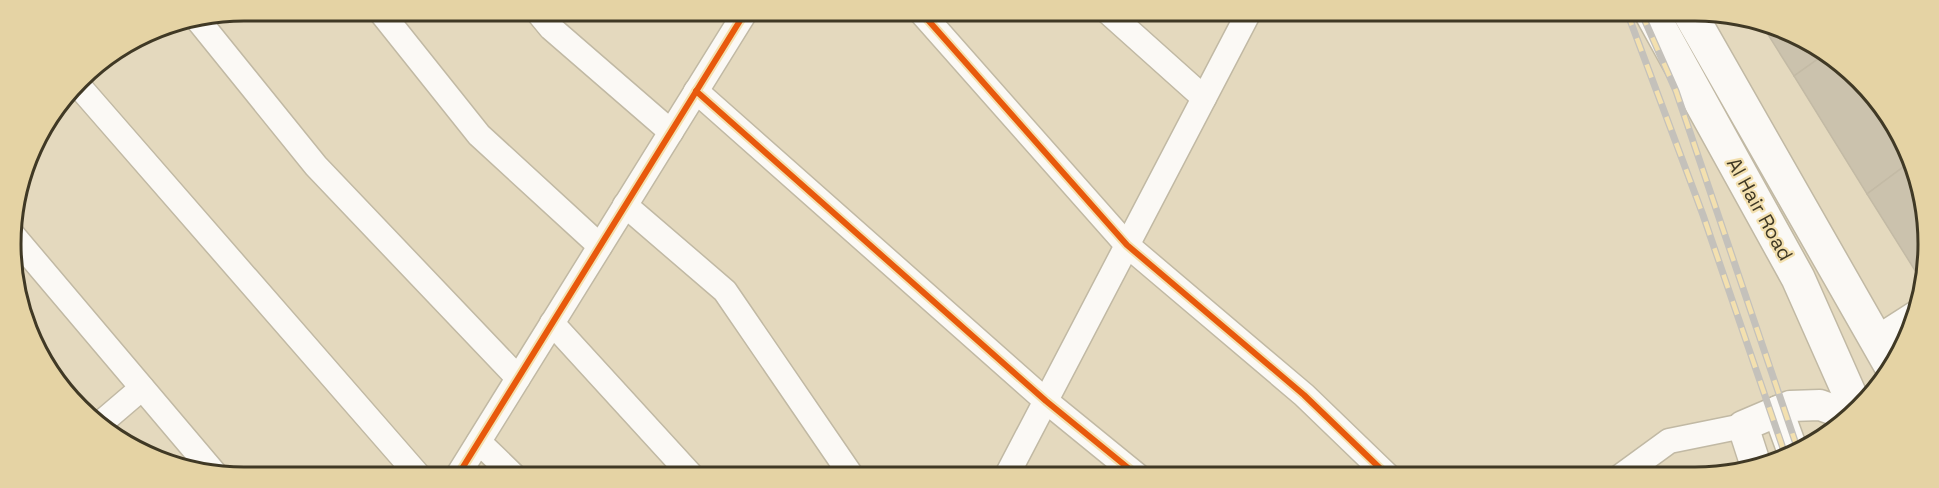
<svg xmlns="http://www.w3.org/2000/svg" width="1939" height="488" font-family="'Space Grotesk',sans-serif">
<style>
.building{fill:#cbc2ad;stroke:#c3baa5;stroke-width:1.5}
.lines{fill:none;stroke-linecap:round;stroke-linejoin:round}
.minor-casing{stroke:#c1b9a4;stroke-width:27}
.tertiary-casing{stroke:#c1b9a4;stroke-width:33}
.primary-casing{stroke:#c1b9a4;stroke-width:36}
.minor{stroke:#fbf9f5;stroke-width:24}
.tertiary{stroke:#fbf9f5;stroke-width:30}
.primary{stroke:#fbf9f5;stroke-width:33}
.rail-casing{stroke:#c4c1bb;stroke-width:7}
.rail{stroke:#f3e0af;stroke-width:4.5;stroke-dasharray:14;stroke-linecap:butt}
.cycleway-casing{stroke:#f3e0af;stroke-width:10}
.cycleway{stroke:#e8590c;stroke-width:6}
.labels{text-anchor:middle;stroke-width:4.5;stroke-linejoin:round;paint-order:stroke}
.street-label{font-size:20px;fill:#403925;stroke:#f3e0af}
.rim{fill:none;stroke:#403925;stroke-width:3}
</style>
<rect width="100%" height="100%" fill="#e4d9be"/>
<g class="building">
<path d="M 1762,25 L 1812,42 L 1825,54 L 1794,76 Z"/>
<path d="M 1825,54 L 1880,102 L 1910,162 L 1867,194 L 1794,76 Z"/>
<path d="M 1910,162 L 1921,184 L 1926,275 L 1921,280 L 1867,194 Z"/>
</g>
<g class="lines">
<g class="minor-casing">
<g id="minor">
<path d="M 380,11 L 479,135 L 600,246"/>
<path d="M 537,11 L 551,28 L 671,132"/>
<path d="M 920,11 L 1127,245 L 1304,395 L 1388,476"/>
<path d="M 1108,12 L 1204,98"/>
<path d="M 198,20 L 316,166 L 518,378"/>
<path d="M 78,85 L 418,475"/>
<path d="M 696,91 L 1046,401 L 1138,476"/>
<path d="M 625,205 L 725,291 L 851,475"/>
<path d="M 12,234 L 216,475"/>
<path d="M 552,323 L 691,475"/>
<path d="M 1875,339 L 1914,314"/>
<path d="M 101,423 L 142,388"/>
<path d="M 479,442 L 513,475"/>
<path d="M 458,475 L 746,11"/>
<path d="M 1007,475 L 1249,12"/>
<path d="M 1621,476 L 1669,441 L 1743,426"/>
</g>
</g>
<g class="tertiary-casing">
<g id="tertiary">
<path d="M 1778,411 L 1794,455"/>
<path d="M 1756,466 L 1743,426 L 1790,406 L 1820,405 L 1845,414 L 1848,418"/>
</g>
</g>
<g class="primary-casing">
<g id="primary">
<path d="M 1651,12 L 1798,278 L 1857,411"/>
<path d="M 1689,12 L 1891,366"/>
</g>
</g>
<use href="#minor" class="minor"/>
<use href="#tertiary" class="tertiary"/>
<use href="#primary" class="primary"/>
<g class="rail-casing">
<g id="rail">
<path d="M 1627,12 L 1703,215 L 1786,457"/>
<path d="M 1641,12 L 1676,91 L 1799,453"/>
</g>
</g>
<use href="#rail" class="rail"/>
<g class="cycleway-casing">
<g id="cycleway">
<path d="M 920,11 L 1127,245 L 1304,395 L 1388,476"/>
<path d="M 696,91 L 1046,401 L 1138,476"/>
<path d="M 458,475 L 746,11"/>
</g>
</g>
<use href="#cycleway" class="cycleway"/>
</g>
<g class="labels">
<g class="street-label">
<text transform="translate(1760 209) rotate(61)" y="7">Al Hair Road</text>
</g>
</g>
<path d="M0 0H1939V488H0ZM244 21H1695A223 223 0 0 1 1918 244V244A223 223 0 0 1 1695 467H244A223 223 0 0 1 21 244V244A223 223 0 0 1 244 21Z" fill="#e5d3a4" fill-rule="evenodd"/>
<path class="rim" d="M244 21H1695A223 223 0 0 1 1918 244V244A223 223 0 0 1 1695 467H244A223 223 0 0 1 21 244V244A223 223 0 0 1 244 21Z"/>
</svg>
